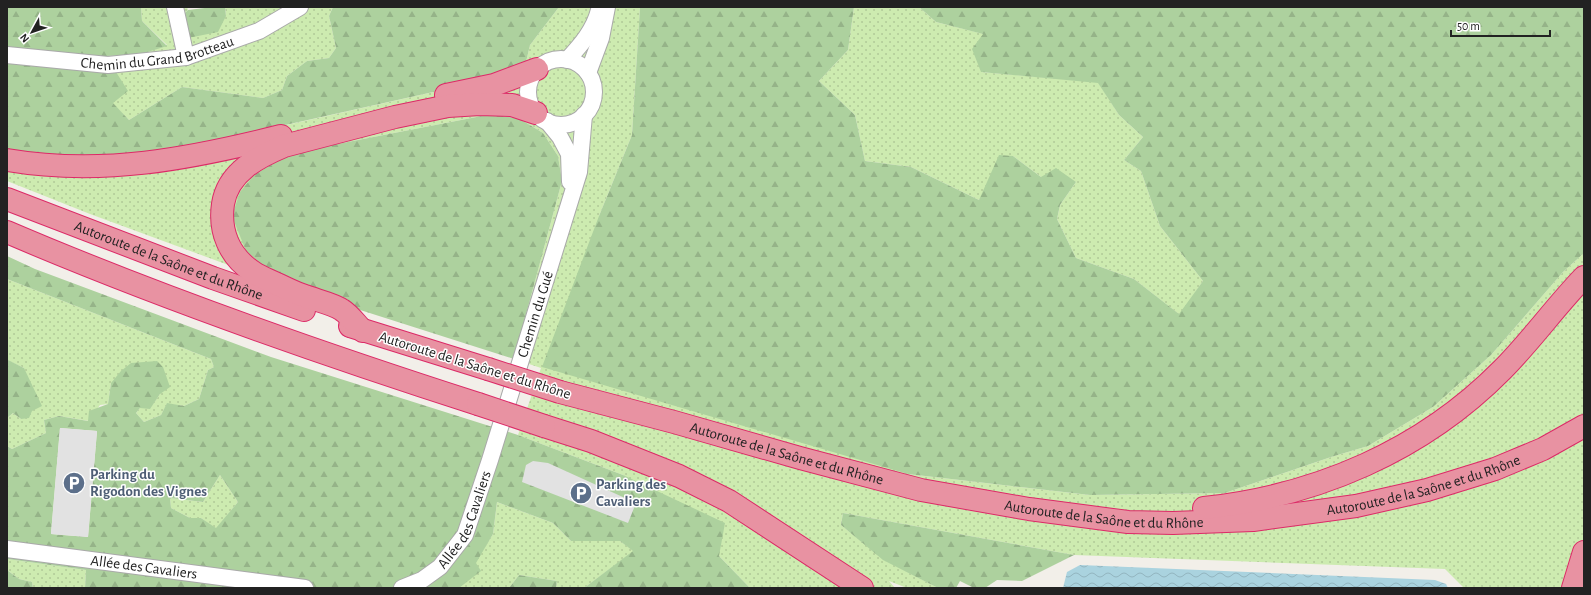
<svg xmlns="http://www.w3.org/2000/svg" width="1591" height="595" font-family="'Alegreya Sans',sans-serif">
<style>
.grass{fill:url(#grass-dots)}
.forest{fill:url(#forest-firs);fill-rule:evenodd}
.parking{fill:#e2e2e2}
.water{fill:url(#water-waves)}
.lines{fill:none;stroke-linecap:round;stroke-linejoin:round}
.minor-casing{stroke:#a9a9a9;stroke-width:18}
.highway-casing{stroke:#dc2a67;stroke-width:24}
.minor{stroke:#fff;stroke-width:16}
.highway{stroke:#e892a2;stroke-width:22}
.highway-bridge-casing{stroke:#dc2a67;stroke-width:24;stroke-linecap:butt}
.highway-bridge{stroke:#e892a2;stroke-width:22}
.labels{text-anchor:middle;stroke-width:3;stroke-linejoin:round;paint-order:stroke}
.street-label{font-size:15px;fill:#222;stroke:#fff}
.service-label{font-size:15px;font-weight:bold;fill:#4e5e75;stroke:#fff;text-anchor:start}
</style>
<defs>
<pattern id="grass-dots" width="8" height="8" patternUnits="userSpaceOnUse"><rect width="8" height="8" fill="#cdebb0"/><path d="M2 2h.1M6 6h.1" fill="none" stroke="#b0c997" stroke-width="1.8" stroke-linecap="round"/></pattern>
<pattern id="forest-firs" width="22" height="20" patternUnits="userSpaceOnUse"><rect width="22" height="20" fill="#add19e"/><path d="M5 1l3.5 6h-7zM16 11l3.5 6h-7z" fill="#95b388"/></pattern>
<pattern id="water-waves" width="16" height="10" patternUnits="userSpaceOnUse"><rect width="16" height="10" fill="#aad3df"/><path d="M0 5q4-4 8 0t8 0" fill="none" stroke="#92b5bf"/></pattern>
</defs>
<rect width="100%" height="100%" fill="#f2efe9"/>
<g class="grass">
<path d="M 141,7 L 187,7 L 188,10 L 181,17 L 226,16 L 225,7 L 333,7 L 329,16 L 336,48 L 329,58 L 307,61 L 287,76 L 282,90 L 263,98 L 182,87 L 129,120 L 112,103 L 106,56 L 138,55 L 167,45 L 142,21 Z"/>
<path d="M 559,7 L 640,7 L 632,135 L 599,216 L 908,474 L 1090,495 L 1225,493 L 1331,457 L 1368,446 L 1433,407 L 1491,355 L 1563,272 L 1584,253 L 1584,588 L 1464,588 L 1445,569 L 1074,555 L 843,513 L 841,525 L 883,559 L 938,588 L 907,588 L 889,581 L 895,588 L 750,588 L 719,556 L 623,475 L 518,435 L 541,368 L 514,359 L 562,181 L 558,156 L 543,133 L 520,119 L 492,114 L 291,153 L 288,287 L 90,214 L 7,181 L 7,150 L 282,126 L 478,82 L 526,62 L 530,45 Z"/>
<path d="M 854,7 L 919,7 L 936,22 L 984,34 L 981,72 L 1098,82 L 1119,115 L 1143,137 L 1124,160 L 1141,171 L 1160,226 L 1203,281 L 1180,315 L 1134,279 L 1076,258 L 1057,219 L 1060,205 L 1076,182 L 1041,177 L 1013,156 L 979,200 L 911,167 L 865,161 L 855,115 L 819,81 L 848,50 Z"/>
<path d="M 7,279 L 211,359 L 214,367 L 208,370 L 199,399 L 184,406 L 167,404 L 161,415 L 144,422 L 136,413 L 140,408 L 150,408 L 160,394 L 111,383 L 108,404 L 100,405 L 89,421 L 59,416 L 44,420 L 46,433 L 12,449 L 7,446 L 7,418 L 13,413 L 21,419 L 24,368 L 7,360 Z"/>
<path d="M 220,475 L 238,502 L 216,529 L 201,518 L 190,518 L 171,508 L 170,498 L 203,502 Z"/>
<path d="M 497,502 L 553,523 L 571,541 L 620,541 L 634,551 L 584,588 L 556,588 L 557,581 L 519,575 L 509,588 L 459,588 L 493,534 Z"/>
<path d="M 7,559 L 86,570 L 85,588 L 33,588 L 32,582 L 19,579 L 7,570 Z"/>
</g>
<g class="forest">
<path d="M 7,7 L 141,7 L 142,21 L 167,46 L 138,55 L 106,56 L 128,91 L 113,103 L 129,120 L 182,87 L 263,98 L 282,90 L 287,76 L 307,61 L 329,58 L 336,48 L 329,16 L 333,7 L 559,7 L 530,45 L 526,62 L 478,82 L 156,154 L 44,155 L 7,150 Z"/>
<path d="M 213,7 L 225,7 L 226,16 L 218,32 L 188,38 L 181,17 L 188,10 Z"/>
<path d="M 640,7 L 854,7 L 848,50 L 819,81 L 855,115 L 865,161 L 911,167 L 979,200 L 999,155 L 1013,156 L 1041,177 L 1056,168 L 1076,182 L 1060,205 L 1057,219 L 1076,258 L 1134,279 L 1179,314 L 1203,281 L 1160,226 L 1141,171 L 1124,160 L 1143,137 L 1119,115 L 1098,83 L 981,72 L 972,49 L 983,34 L 936,22 L 919,7 L 1584,7 L 1584,253 L 1563,272 L 1491,355 L 1433,407 L 1368,446 L 1331,457 L 1225,493 L 1090,495 L 908,474 L 542,367 L 599,216 L 632,135 Z"/>
<path d="M 492,114 L 520,119 L 543,133 L 558,156 L 562,181 L 514,359 L 288,287 L 246,251 L 232,216 L 240,192 L 254,175 L 291,153 Z"/>
<path d="M 7,256 L 35,269 L 271,357 L 518,435 L 623,475 L 725,523 L 719,556 L 750,588 L 584,588 L 633,551 L 620,541 L 571,541 L 553,523 L 497,502 L 493,534 L 476,563 L 481,571 L 459,588 L 85,588 L 86,570 L 7,559 L 7,446 L 12,449 L 46,433 L 44,420 L 59,416 L 88,421 L 89,411 L 108,404 L 111,383 L 121,371 L 131,363 L 157,361 L 163,367 L 170,387 L 160,394 L 150,409 L 140,408 L 136,413 L 144,422 L 161,415 L 167,403 L 184,406 L 199,399 L 208,370 L 214,367 L 211,359 L 7,279 ZM 60,428 L 97,431 L 88,537 L 51,534 ZM 220,475 L 238,502 L 216,528 L 201,518 L 190,518 L 171,508 L 170,498 L 203,502 Z"/>
<path d="M 8,360 L 24,368 L 42,406 L 32,411 L 29,418 L 21,419 L 13,413 L 7,418 Z"/>
<path d="M 843,513 L 1074,555 L 1022,581 L 997,580 L 985,588 L 974,588 L 960,581 L 956,588 L 938,588 L 883,560 L 841,525 Z"/>
<path d="M 7,570 L 19,579 L 32,582 L 33,588 L 7,588 Z"/>
<path d="M 519,575 L 557,581 L 556,588 L 509,588 Z"/>
</g>
<g class="parking">
<path d="M 60,428 L 97,431 L 88,537 L 51,534 Z"/>
<path d="M 533,461 L 548,463 L 636,503 L 628,523 L 522,482 L 526,465 Z"/>
</g>
<path class="water" d="M 1080,565 L 1435,580 L 1446,584 L 1448,588 L 1063,588 L 1067,572 Z"/>
<g class="lines">
<g class="minor-casing">
<g id="minor">
<path d="M 175,7 L 186,57"/>
<path id="s1" d="M 7,55 L 108,65 L 186,57 L 259,31 L 300,7"/>
<circle cx="561" cy="92" r="33"/>
<path d="M 567,60 C 581,45 594,30 599,10"/>
<path d="M 588,73 L 601,38 L 607,7"/>
<path d="M 547,121 L 560,137 L 569,154 L 570,182"/>
<path id="s2" d="M 7,549 L 305,588"/>
<path id="s3" d="M 402,588 L 422,580 L 440,567 L 465,535 L 490,460 L 579,172 L 584,115"/>
</g>
</g>
<g class="highway-casing">
<g id="highway">
<path d="M 446,95 L 494,85 L 537,69"/>
<path d="M 7,160 C 102,176 189,159 281,136"/>
<path id="s4" d="M 7,199 L 213,278 L 304,310"/>
<path d="M 7,232 C 161,298 319,353 478,404"/>
<path d="M 350,326 L 488,369"/>
<path d="M 363,331 C 356,324 350,315 342,310 C 334,304 315,300 305,296 C 295,293 286,288 277,284 C 269,280 260,277 253,272 C 229,256 219,231 223,204 C 228,172 258,157 284,146 L 395,117 L 448,106 L 480,104 L 512,105 L 536,113"/>
<path id="s5" d="M 560,392 L 674,422 L 800,458 L 921,490 L 1029,509 L 1128,522 L 1173,523 L 1253,520 L 1356,506 L 1427,490 L 1495,469 L 1543,449 L 1584,426"/>
<path d="M 544,426 L 591,441 L 679,476 L 729,501 L 862,588"/>
<path d="M 1204,508 C 1316,496 1422,451 1502,370 C 1531,341 1555,307 1584,277"/>
<path d="M 1573,588 L 1584,552"/>
</g>
</g>
<use href="#minor" class="minor"/>
<use href="#highway" class="highway"/>
<g class="highway-bridge-casing">
<g id="highway-bridge">
<path d="M 488,369 L 560,392"/>
<path d="M 478,404 L 544,426"/>
</g>
</g>
<use href="#highway-bridge" class="highway-bridge"/>
</g>
<defs>
<g id="parking-disc" transform="scale(1.15)"><circle r="9.5" fill="#5c6f8a" stroke="#fff"/><path d="M-3.5-5.5H1a3.5 3.5 0 0 1 0 7H-1V5.5H-3.5ZM-1-3.4V-.6H.8a1.4 1.4 0 0 0 0-2.8Z" fill="#fff"/></g>
</defs>
<g fill-rule="evenodd">
<use href="#parking-disc" x="74" y="483"/>
<use href="#parking-disc" x="581" y="493"/>
</g>
<g class="labels">
<g class="street-label">
<text dy="5" stroke="none"><textPath href="#s1" startOffset="152">Chemin du Grand Brotteau</textPath></text>
<text dy="5" stroke="none"><textPath href="#s4" startOffset="173">Autoroute de la Saône et du Rhône</textPath></text>
<text dy="5" stroke="none"><textPath href="#s3" startOffset="316">Chemin du Gué</textPath></text>
<text transform="translate(475 365) rotate(17)" y="5">Autoroute de la Saône et du Rhône</text>
<text dy="5" stroke="none"><textPath href="#s5" startOffset="235">Autoroute de la Saône et du Rhône</textPath></text>
<text dy="5" stroke="none"><textPath href="#s5" startOffset="883">Autoroute de la Saône et du Rhône</textPath></text>
<text dy="5" stroke="none"><textPath href="#s5" startOffset="559">Autoroute de la Saône et du Rhône</textPath></text>
<text dy="5" stroke="none"><textPath href="#s3" startOffset="98">Allée des Cavaliers</textPath></text>
<text dy="5" stroke="none"><textPath href="#s2" startOffset="138">Allée des Cavaliers</textPath></text>
</g>
<g class="service-label">
<text x="90" y="479">Parking du<tspan x="90" dy="17">Rigodon des Vignes</tspan></text>
<text x="596" y="489">Parking des<tspan x="596" dy="17">Cavaliers</tspan></text>
</g>
</g>
<rect width="1591" height="595" fill="none" stroke="#222222" stroke-width="16"/>
<g transform="translate(32 32) rotate(230)" stroke="#ffffff" stroke-width="3" paint-order="stroke">
<path d="M0-3L7 15L0 10L-7 15Z" fill="#222222"/>
<text y="-6" font-size="11" font-weight="bold" text-anchor="middle" fill="#222222">N</text>
</g>
<path d="M1451 30v6h99v-6" fill="none" stroke="#222222" stroke-width="2"/>
<text x="1457" y="30" font-size="12" fill="#222222" stroke="#ffffff" stroke-width="3" paint-order="stroke">50 m</text>
</svg>
